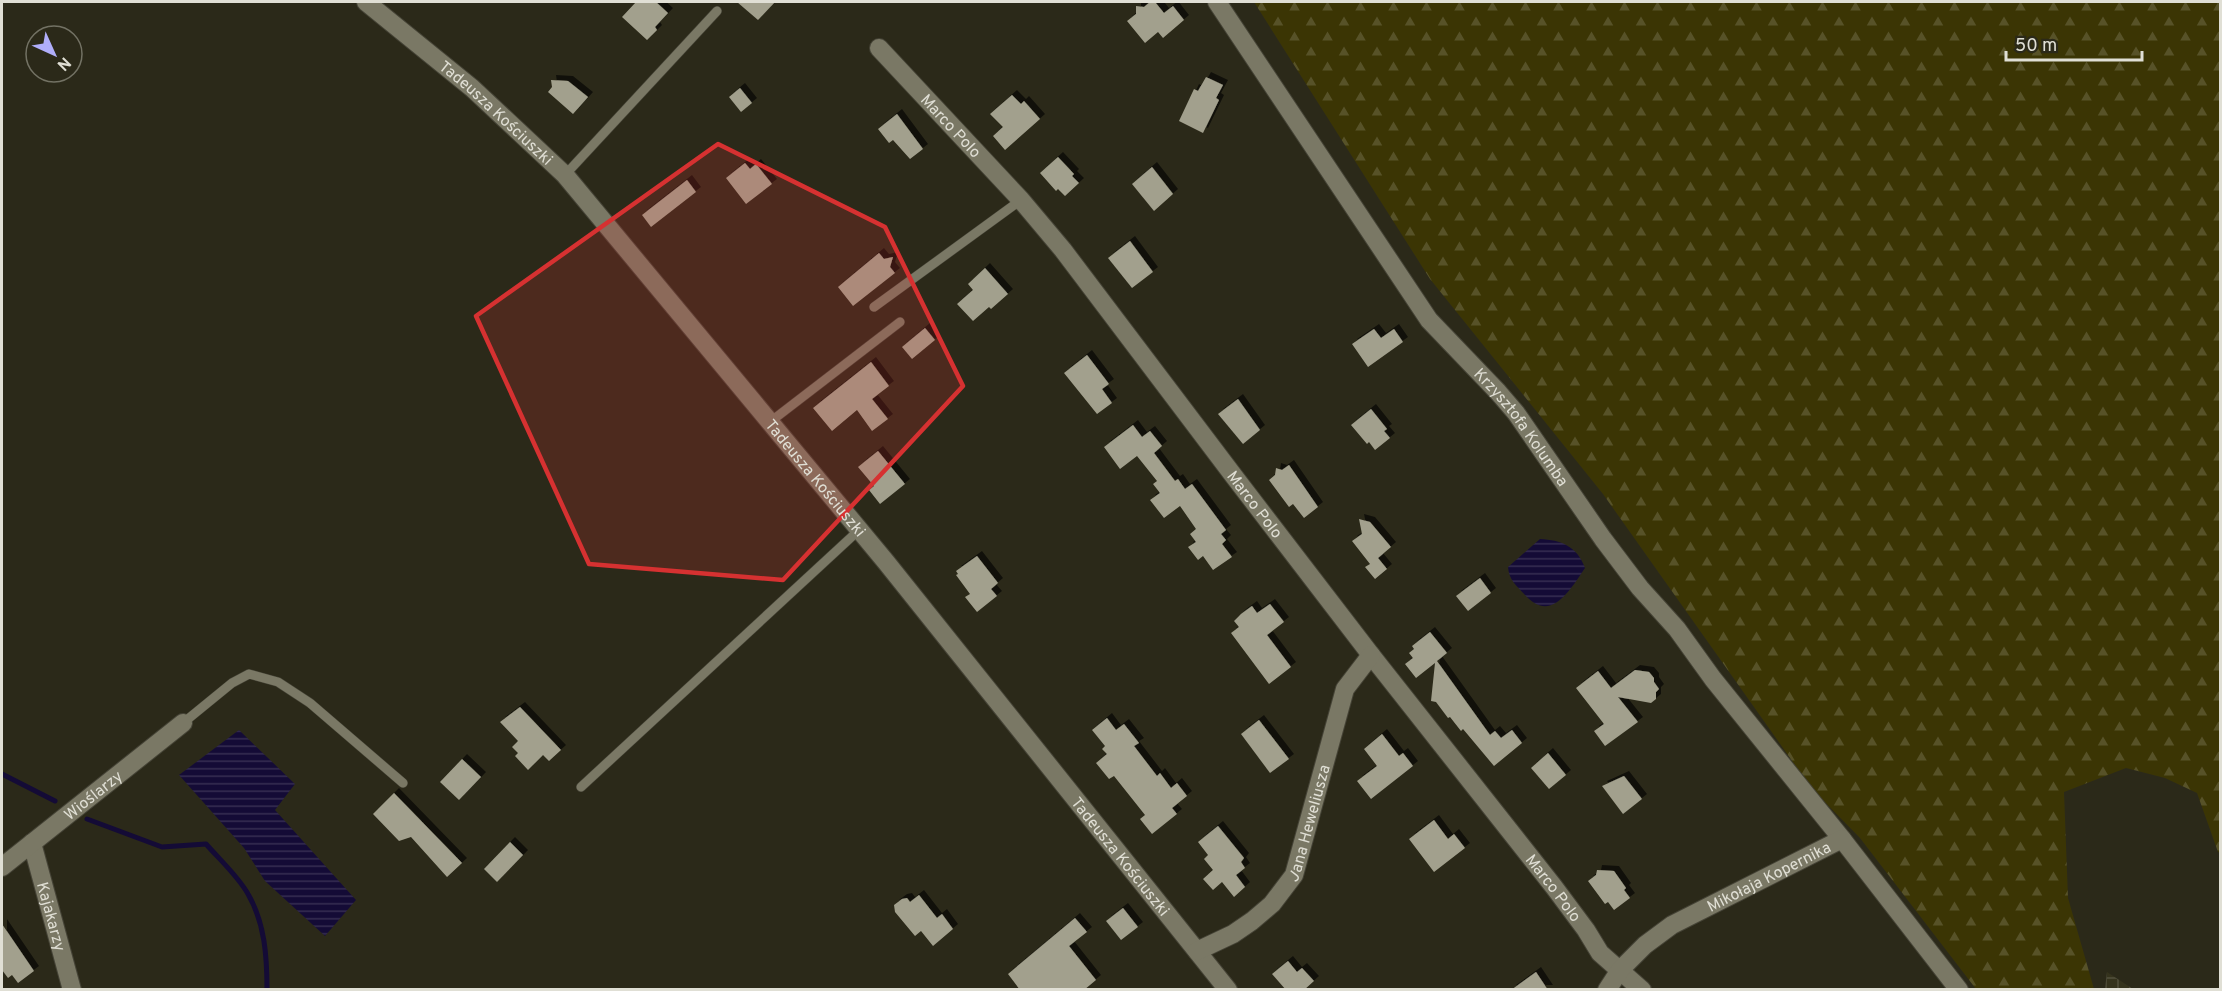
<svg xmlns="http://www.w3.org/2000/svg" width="2222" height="991" font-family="Overpass,sans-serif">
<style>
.industrial{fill:url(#industrial-grid)}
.forest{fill:url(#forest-firs)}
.water{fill:url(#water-rules)}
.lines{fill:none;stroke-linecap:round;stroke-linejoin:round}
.stream{stroke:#140b36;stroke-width:5}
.building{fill:#a2a08d;filter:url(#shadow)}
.lane-casing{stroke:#454336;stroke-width:10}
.street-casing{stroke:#454336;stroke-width:20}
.secondary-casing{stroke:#454336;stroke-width:20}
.lane{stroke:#7a7865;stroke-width:9}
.street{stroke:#7a7865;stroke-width:18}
.secondary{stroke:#7a7865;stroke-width:18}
.marked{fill:#d63131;fill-opacity:0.2;stroke:#d63131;stroke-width:4.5;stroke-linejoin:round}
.labels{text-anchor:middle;stroke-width:6;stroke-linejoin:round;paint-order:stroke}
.street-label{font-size:16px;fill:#e0dfd5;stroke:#2b2919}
</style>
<defs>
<pattern id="industrial-grid" width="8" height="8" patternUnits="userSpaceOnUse" patternTransform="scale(1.5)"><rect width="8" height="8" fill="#35331d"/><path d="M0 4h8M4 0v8" fill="none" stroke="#52503d"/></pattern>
<pattern id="forest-firs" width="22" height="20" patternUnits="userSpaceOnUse" patternTransform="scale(1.5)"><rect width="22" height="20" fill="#3b3504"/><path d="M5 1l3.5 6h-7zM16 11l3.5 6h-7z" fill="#575228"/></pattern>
<pattern id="water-rules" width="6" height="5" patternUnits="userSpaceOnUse" patternTransform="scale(1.5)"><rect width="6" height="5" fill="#140b36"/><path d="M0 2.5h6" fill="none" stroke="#362e52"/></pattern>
<filter id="shadow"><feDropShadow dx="5" dy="-5" stdDeviation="0" flood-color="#0009"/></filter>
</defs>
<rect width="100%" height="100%" fill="#2b2919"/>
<path class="industrial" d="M 2107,972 L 2133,989 L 2105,989 Z"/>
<path class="forest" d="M 1254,2 L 2220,2 L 2220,853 L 2218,852 L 2197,793 L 2165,778 L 2126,768 L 2064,792 L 2068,898 L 2094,989 L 1976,989 L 1860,838 L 1812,789 L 1603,494 L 1430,279 Z"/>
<g class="water">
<path d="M 1540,539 C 1561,540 1577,546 1585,568 C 1570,590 1551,624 1525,595 C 1516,585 1509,580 1508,567 Z"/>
<path d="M 239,730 L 295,784 L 275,810 L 356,900 L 325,936 L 265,881 L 244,848 L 179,775 Z"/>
</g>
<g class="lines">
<g class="stream">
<path d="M 2,774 L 55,801"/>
<path d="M 87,819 L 162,847 L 206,844 C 220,860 238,876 248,894 C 265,923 267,957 267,990"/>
</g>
</g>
<g class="building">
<path d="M 636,2 L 656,2 L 668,13 L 655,27 L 657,30 L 647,40 L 622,17 Z"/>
<path d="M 737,2 L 775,2 L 758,20 Z"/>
<path d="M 1150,2 L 1155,2 L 1164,13 L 1173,6 L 1184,20 L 1163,38 L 1158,32 L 1145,43 L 1127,21 L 1136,14 L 1136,6 L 1144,7 Z"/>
<path d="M 1206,77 L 1223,85 L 1216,98 L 1219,100 L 1203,133 L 1179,121 L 1194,89 L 1198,91 Z"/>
<path d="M 551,80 L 568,81 L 588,97 L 573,114 L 548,92 L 552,87 Z"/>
<path d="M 740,88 L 752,103 L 741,112 L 729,97 Z"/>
<path d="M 1012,95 L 1021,104 L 1024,101 L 1040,119 L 1005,150 L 993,136 L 1003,127 L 990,114 Z"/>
<path d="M 897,114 L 923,149 L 910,159 L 893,140 L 889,143 L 878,129 Z"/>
<path d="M 1058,157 L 1074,174 L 1072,176 L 1079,183 L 1065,196 L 1058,189 L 1056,191 L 1040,173 Z"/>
<path d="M 745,163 L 750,169 L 756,164 L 772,184 L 746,204 L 726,178 Z"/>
<path d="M 1152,167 L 1173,194 L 1154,211 L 1132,184 Z"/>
<path d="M 687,180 L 696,192 L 651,227 L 642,215 Z"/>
<path d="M 1130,241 L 1153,272 L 1132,288 L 1108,258 Z"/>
<path d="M 879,253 L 884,259 L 893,257 L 890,267 L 895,273 L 853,306 L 838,287 Z"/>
<path d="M 985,268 L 1008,294 L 991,309 L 989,307 L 973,321 L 957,304 L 973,290 L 968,284 Z"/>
<path d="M 925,328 L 935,340 L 912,359 L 902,347 Z"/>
<path d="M 1374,329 L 1381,338 L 1394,329 L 1403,342 L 1368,367 L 1352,344 Z"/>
<path d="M 1087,355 L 1109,384 L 1102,389 L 1112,403 L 1097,414 L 1064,373 Z"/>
<path d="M 871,362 L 889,386 L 872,399 L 888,419 L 872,431 L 857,410 L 832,431 L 813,408 Z"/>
<path d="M 1238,399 L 1260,430 L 1243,444 L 1218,414 Z"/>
<path d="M 1371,409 L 1387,429 L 1384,431 L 1390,438 L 1375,450 L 1369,442 L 1367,444 L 1351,425 Z"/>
<path d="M 1133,425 L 1142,437 L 1150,431 L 1162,446 L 1154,453 L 1175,481 L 1178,479 L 1185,489 L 1192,484 L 1226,530 L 1221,534 L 1226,540 L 1222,544 L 1232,557 L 1213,570 L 1203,556 L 1198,560 L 1188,547 L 1196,542 L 1190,534 L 1196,529 L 1180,506 L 1164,518 L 1150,500 L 1160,493 L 1153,484 L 1157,481 L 1137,456 L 1120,469 L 1104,447 Z"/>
<path d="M 878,451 L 905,484 L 880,504 L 869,490 L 874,486 L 858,467 Z"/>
<path d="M 1289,465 L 1318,507 L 1304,518 L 1293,504 L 1289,507 L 1269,480 L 1275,475 L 1276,468 L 1282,470 Z"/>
<path d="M 1359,519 L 1370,522 L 1391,547 L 1378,558 L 1387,569 L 1375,579 L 1365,567 L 1370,564 L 1352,541 L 1362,534 Z"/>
<path d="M 977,556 L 998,583 L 991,589 L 997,596 L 977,612 L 965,597 L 970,594 L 956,575 L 958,574 L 956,571 Z"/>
<path d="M 1480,578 L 1491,593 L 1468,611 L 1456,596 Z"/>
<path d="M 1270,604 L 1284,622 L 1267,635 L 1291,667 L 1269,684 L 1231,633 L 1239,627 L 1234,621 L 1241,614 L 1252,606 L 1257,613 Z"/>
<path d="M 1430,632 L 1447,653 L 1437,661 L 1490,735 L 1495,731 L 1501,738 L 1512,730 L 1522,743 L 1494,766 L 1463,729 L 1461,731 L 1450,717 L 1448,718 L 1436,702 L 1431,701 L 1435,663 L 1416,678 L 1405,664 L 1413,658 L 1409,653 L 1414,649 L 1412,646 Z"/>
<path d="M 1635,670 L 1649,672 L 1654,678 L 1654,682 L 1659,689 L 1656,692 L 1656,699 L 1651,703 L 1618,697 L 1638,722 L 1605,746 L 1594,731 L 1604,724 L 1576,688 L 1598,671 L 1611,688 Z"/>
<path d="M 520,707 L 561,750 L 549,761 L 543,755 L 528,770 L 515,756 L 518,753 L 512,747 L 518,741 L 500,722 Z"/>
<path d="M 1107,718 L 1116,730 L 1124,724 L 1139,743 L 1134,746 L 1157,776 L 1160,773 L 1171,788 L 1177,783 L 1187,796 L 1172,808 L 1177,814 L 1152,834 L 1140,819 L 1145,815 L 1114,776 L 1109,779 L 1096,763 L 1107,754 L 1102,749 L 1105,746 L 1092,730 Z"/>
<path d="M 1259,720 L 1289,759 L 1270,773 L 1241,734 Z"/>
<path d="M 1382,734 L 1399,756 L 1403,753 L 1413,766 L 1371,799 L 1357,781 L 1377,766 L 1364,749 Z"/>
<path d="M 1548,753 L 1566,775 L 1549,789 L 1531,768 Z"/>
<path d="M 462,759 L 481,777 L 459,800 L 440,782 Z"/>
<path d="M 1624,776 L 1642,799 L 1623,814 L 1602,786 Z"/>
<path d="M 394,793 L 462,863 L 447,877 L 411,837 L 399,841 L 373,814 Z"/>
<path d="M 1434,820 L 1448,839 L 1454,834 L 1465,848 L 1434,872 L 1409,839 Z"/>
<path d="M 1218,826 L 1244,858 L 1241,862 L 1245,868 L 1236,875 L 1245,887 L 1234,897 L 1222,882 L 1213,890 L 1203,879 L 1213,870 L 1204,859 L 1208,855 L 1198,842 Z"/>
<path d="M 510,842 L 523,855 L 497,882 L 484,869 Z"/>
<path d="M 1597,870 L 1614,871 L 1626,888 L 1624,890 L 1630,898 L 1614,910 L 1608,902 L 1605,904 L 1588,881 L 1596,875 Z"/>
<path d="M 919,895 L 937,918 L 942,914 L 953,929 L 933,946 L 921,931 L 915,936 L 895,912 L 894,905 L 902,899 L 907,898 L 910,902 Z"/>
<path d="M 1123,908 L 1138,927 L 1121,940 L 1106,921 Z"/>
<path d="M 1075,918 L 1087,932 L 1069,946 L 1096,980 L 1084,990 L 1020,990 L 1008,974 Z"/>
<path d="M 2,924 L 34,971 L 18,983 L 12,975 L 8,978 L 2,970 Z"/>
<path d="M 1288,961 L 1297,972 L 1302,968 L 1314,981 L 1304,990 L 1286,990 L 1272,974 Z"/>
<path d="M 1536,972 L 1548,990 L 1511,990 Z"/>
</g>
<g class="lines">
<g class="lane-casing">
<g id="lane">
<path d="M 565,175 L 717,11"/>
<path d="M 874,307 L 1021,200"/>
<path d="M 770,422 L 900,322"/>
<path d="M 183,723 L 232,683 L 249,674 L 278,682 L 310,703 L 403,783"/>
<path d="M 581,787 L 859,530"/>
</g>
</g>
<g class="street-casing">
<g id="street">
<path id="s1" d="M 366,2 L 472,88 L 565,175 L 886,562 L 1228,990"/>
<path id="s2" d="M 1217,2 L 1429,320 L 1498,392 L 1516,413 L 1603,539 L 1640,588 L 1677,629 L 1713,679 L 1842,839"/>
<path id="s3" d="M 879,48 L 1021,200 L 1063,250 L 1233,475 L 1371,655 L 1554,887 L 1586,930 L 1600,953 L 1642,990"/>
<path id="s4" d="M 32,843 L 72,990"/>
<path id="s5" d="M 2,867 L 183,723"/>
<path id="s6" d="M 1197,951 L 1233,934 L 1252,921 L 1272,904 L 1294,875 L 1345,689 L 1371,655"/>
</g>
</g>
<g class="secondary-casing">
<g id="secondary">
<path id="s7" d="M 1607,990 L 1620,970 L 1645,945 L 1672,925 L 1842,839 L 1959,990"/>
</g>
</g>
<use href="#lane" class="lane"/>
<use href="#street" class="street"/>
<use href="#secondary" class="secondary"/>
</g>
<path class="marked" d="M 718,144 L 885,227 L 963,386 L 783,580 L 589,564 L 476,316 Z"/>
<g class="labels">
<g class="street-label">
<text dy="6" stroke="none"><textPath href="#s1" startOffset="171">Tadeusza Kościuszki</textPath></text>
<text dy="6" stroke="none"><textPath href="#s3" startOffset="106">Marco Polo</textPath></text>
<text dy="6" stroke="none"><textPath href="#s2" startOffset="524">Krzysztofa Kolumba</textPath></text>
<text dy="6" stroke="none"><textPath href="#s1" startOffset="657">Tadeusza Kościuszki</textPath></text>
<text dy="6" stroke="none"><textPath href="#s3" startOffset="592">Marco Polo</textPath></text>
<text dy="6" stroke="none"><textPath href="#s5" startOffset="116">Wioślarzy</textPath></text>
<text dy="6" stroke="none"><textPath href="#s6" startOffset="180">Jana Heweliusza</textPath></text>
<text dy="6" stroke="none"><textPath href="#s1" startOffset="1143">Tadeusza Kościuszki</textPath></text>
<text dy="6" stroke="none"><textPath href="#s7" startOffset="201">Mikołaja Kopernika</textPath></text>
<text dy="6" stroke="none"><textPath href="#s3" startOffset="1078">Marco Polo</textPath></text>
<text dy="6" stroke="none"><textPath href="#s4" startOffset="76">Kajakarzy</textPath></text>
</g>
</g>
<rect width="2222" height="991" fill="none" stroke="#e0dfd5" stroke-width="6"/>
<g transform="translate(54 54) rotate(135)"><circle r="28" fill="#2b2919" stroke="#737264" stroke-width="1.5"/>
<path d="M0-4.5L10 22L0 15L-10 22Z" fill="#b0aefa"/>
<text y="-9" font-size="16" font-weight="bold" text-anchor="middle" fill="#e0dfd5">N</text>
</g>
<path d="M2006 51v9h136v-9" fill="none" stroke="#e0dfd5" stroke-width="3"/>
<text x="2015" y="51" font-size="18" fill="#e0dfd5" stroke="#2b2919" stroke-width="4.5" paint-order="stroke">50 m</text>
</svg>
